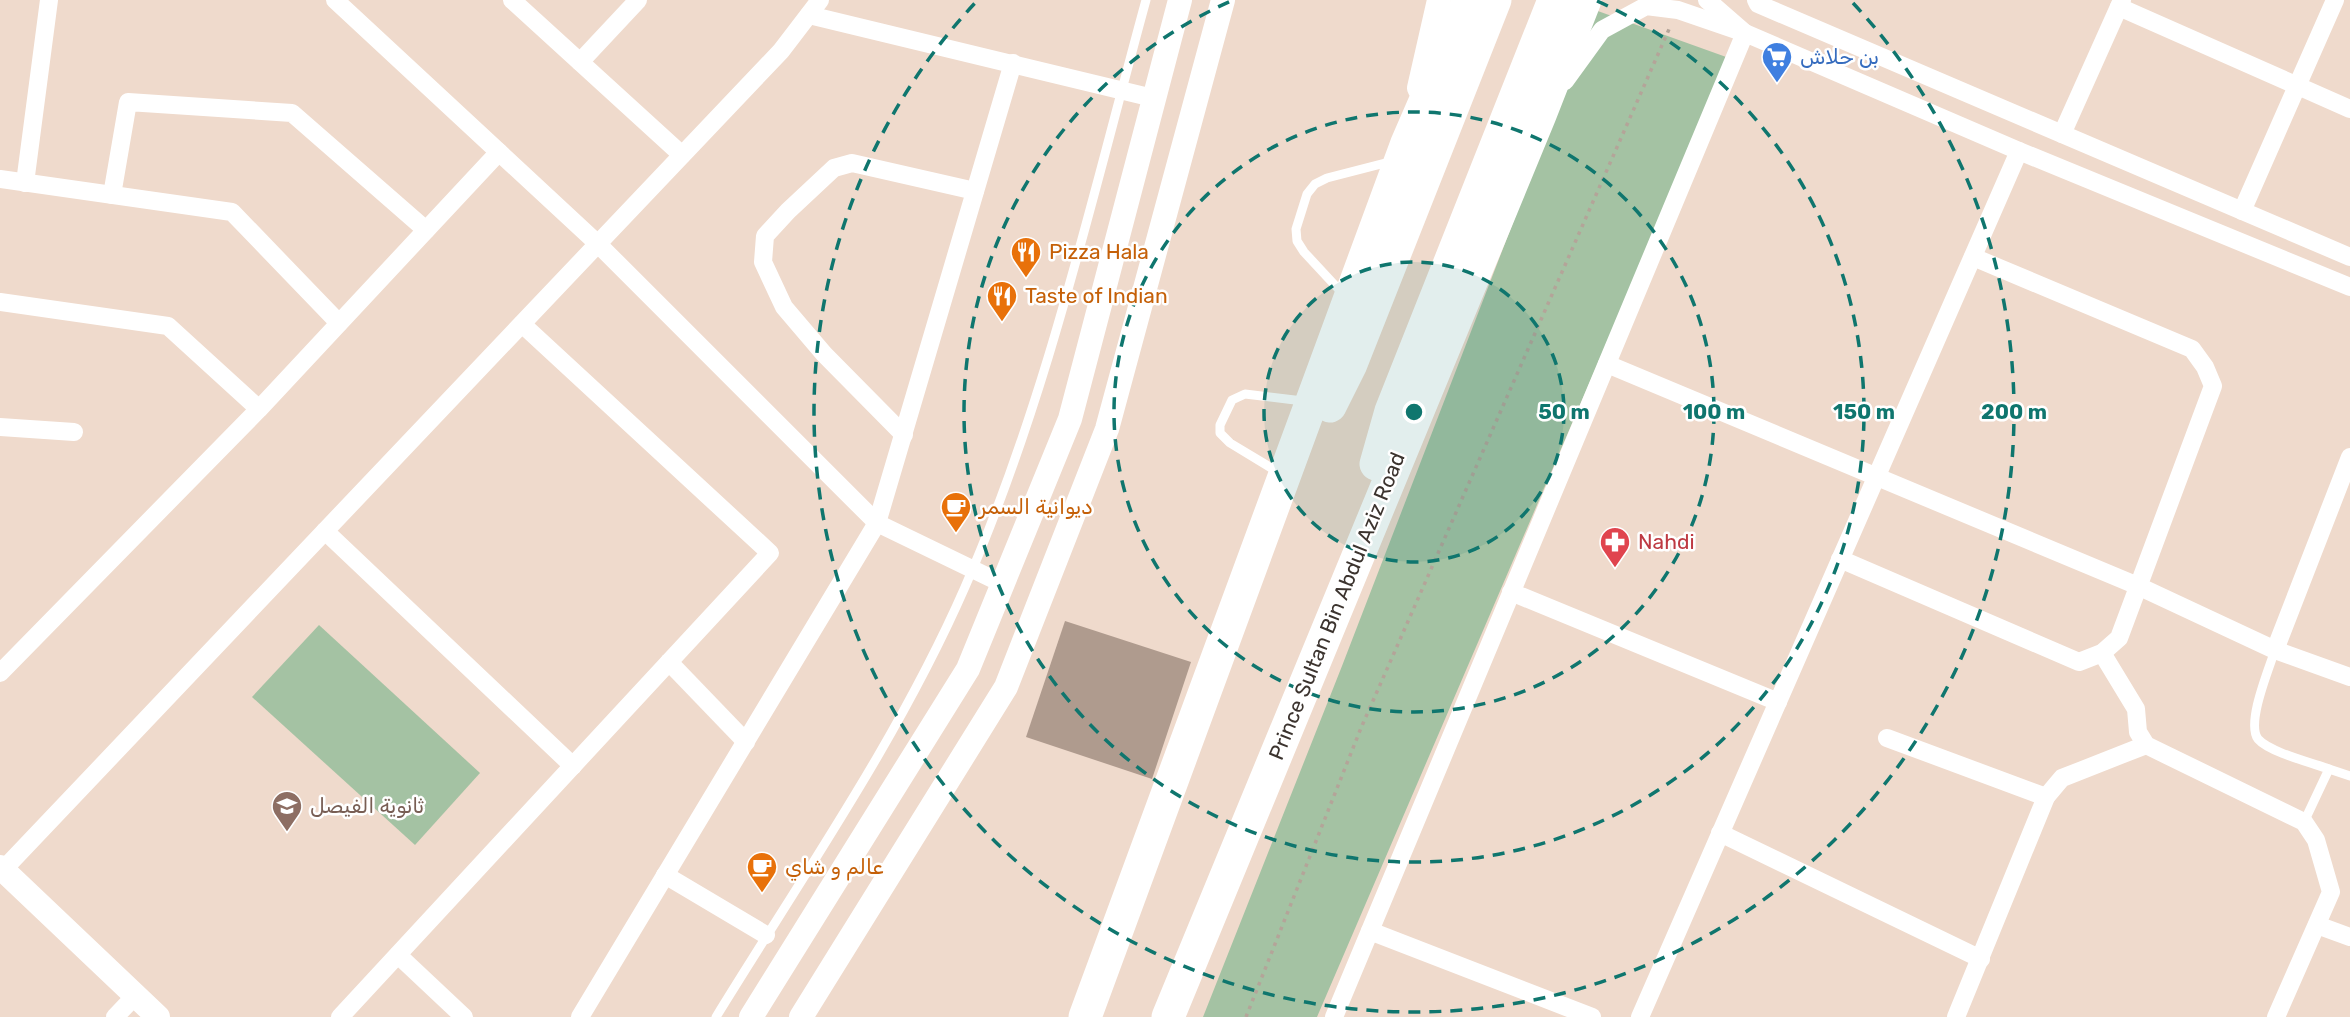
<svg xmlns="http://www.w3.org/2000/svg" width="2350" height="1017" font-family="Rubik,'Noto Sans Arabic',sans-serif">
<style>
.green{fill:#a4c2a3}
.building{fill:#af9b8e}
.lines{fill:none;stroke-linecap:round;stroke-linejoin:round}
.path{stroke:#b4a499;stroke-width:3.5;stroke-dasharray:3.5 5;stroke-linecap:butt}
.lane{stroke:#fff;stroke-width:9}
.street{stroke:#fff;stroke-width:18}
.secondary{stroke:#fff;stroke-width:24}
.highway{stroke:#fff;stroke-width:33}
.ring{fill:none;stroke:#0f766e;stroke-width:3.5;stroke-dasharray:12 9}
.labels{text-anchor:middle;stroke-width:5;stroke-linejoin:round;paint-order:stroke}
.shop-label{font-size:21px;fill:#366cbe;stroke:#fff;text-anchor:start}
.food-label{font-size:21px;fill:#c56008;stroke:#fff;text-anchor:start}
.health-label{font-size:21px;fill:#be3a42;stroke:#fff;text-anchor:start}
.street-label{font-size:21px;fill:#3c342f;stroke:#fff}
.education-label{font-size:21px;fill:#785e54;stroke:#fff;text-anchor:start}
.centre{fill:#0f766e;stroke:#fff;stroke-width:3.5}
.ring-label{font-size:21px;text-anchor:middle;font-weight:bold;fill:#0f766e;stroke:#fff;stroke-width:5;stroke-linejoin:round;paint-order:stroke}
</style>
<rect width="100%" height="100%" fill="#efdacc"/>
<g class="green">
<path d="M 1595,10 L 1729,58 L 1317,1017 L 1203,1017 L 1342,666 Z"/>
<path d="M 319,625 L 480,773 L 415,845 L 252,697 Z"/>
</g>
<path class="building" d="M 1065,621 L 1191,662 L 1152,779 L 1026,737 Z"/>
<g class="lines">
<path class="path" d="M 1246,1017 L 1361,728 L 1670,27"/>
<g class="lane">
<path d="M 1343,294 L 1304,252 L 1297,241 L 1296,229 L 1307,194 L 1315,184 L 1327,178 L 1393,161"/>
<path d="M 1278,472 L 1230,443 L 1220,433 L 1220,425 L 1232,400 L 1245,394 L 1303,401"/>
<path d="M 2275,650 C 2269,669 2246,723 2258,739 C 2269,752 2312,763 2329,769 L 2304,822"/>
<path d="M 2329,769 L 2350,776"/>
<path d="M 716,1017 C 802,877 899,738 965,587 C 1047,399 1092,197 1146,0"/>
</g>
<g class="street">
<path d="M 335,0 L 598,244 L 877,523 L 1003,584"/>
<path d="M 512,0 L 682,155"/>
<path d="M 1756,0 L 1758,4 L 2350,257"/>
<path d="M 2119,7 L 2350,109"/>
<path d="M 809,15 L 1153,98"/>
<path d="M 580,62 L 638,0"/>
<path d="M 1565,81 L 1602,30 L 1646,6 L 1678,10 L 1745,33 L 2019,151 L 2350,287"/>
<path d="M 2062,134 L 2122,0"/>
<path d="M 0,179 L 232,212 L 339,323"/>
<path d="M 25,183 L 49,0"/>
<path d="M 112,195 L 128,102 L 292,113 L 426,230"/>
<path d="M 2242,211 L 2335,0"/>
<path d="M 0,302 L 168,326 L 259,409"/>
<path d="M 1607,364 L 2138,586 L 2275,650 L 2350,677"/>
<path d="M 0,427 L 74,432"/>
<path d="M 904,435 L 824,354 L 784,307 L 763,262 L 765,236 L 788,211 L 834,168 L 852,163 L 975,191"/>
<path d="M 325,531 L 573,766"/>
<path d="M 1840,559 L 2079,662 L 2102,653 L 2119,638 L 2213,386 L 2205,367 L 2192,349 L 1973,257"/>
<path d="M 1511,592 L 1778,702"/>
<path d="M 2275,650 L 2350,457"/>
<path d="M 2102,653 L 2136,709 L 2138,732 L 2146,745 L 2304,822 L 2316,840 L 2331,892 L 2276,1017"/>
<path d="M 669,662 L 746,742"/>
<path d="M 0,673 L 259,409 L 499,152"/>
<path d="M 1887,738 L 2046,797"/>
<path d="M 1720,833 L 1981,959"/>
<path d="M 3,870 L 781,51 L 820,0"/>
<path d="M 665,875 L 766,935"/>
<path d="M 2317,925 L 2350,937"/>
<path d="M 1370,931 L 1592,1017"/>
<path d="M 398,955 L 464,1017"/>
<path d="M 115,1017 L 135,996"/>
<path d="M 340,1017 L 770,553 L 522,324"/>
<path d="M 580,1017 L 877,523 L 1013,63"/>
<path d="M 1334,1017 L 1745,33 L 1707,0"/>
<path d="M 1640,1017 L 2019,151"/>
<path d="M 1956,1017 L 2046,797 L 2062,778 L 2146,745"/>
</g>
<g class="secondary">
<path d="M 1419,88 L 1439,0"/>
<path d="M 0,867 L 158,1017"/>
<path d="M 751,1017 L 968,669 L 1070,419 L 1180,0"/>
<path d="M 801,1017 L 1006,687 L 1107,429 L 1223,0"/>
</g>
<g class="highway">
<path d="M 1330,406 L 1351,364 L 1495,0"/>
<path d="M 1376,464 L 1391,411 L 1554,0"/>
<path d="M 1085,1017 L 1407,143 L 1469,0"/>
<path d="M 1168,1017 L 1540,115 L 1585,0"/>
</g>
</g>
<circle cx="1414" cy="412" r="150" fill="#0f766e" fill-opacity=".12"/>
<g class="ring">
<circle cx="1414" cy="412" r="150"/>
<circle cx="1414" cy="412" r="300"/>
<path d="M1597 1A450 450 0 1 1 1231 1"/>
<path d="M1853 3A600 600 0 1 1 975 3"/>
</g>
<defs>
<g id="supermarket-pin" transform="scale(1.575)"><path d="M0 17L-7.5 6A9.5 9.5 0 1 1 7.5 6Z" fill="#3f7fe0" stroke="#fff"/><path d="M-6-5.5h2.5l.6 2H6L4.5 2H-2.5L-4.4-4H-6ZM-1.5 3.2a1.3 1.3 0 1 0 .1 0ZM3 3.2a1.3 1.3 0 1 0 .1 0Z" fill="#fff"/></g>
<g id="restaurant-pin" transform="scale(1.575)"><path d="M0 17L-7.5 6A9.5 9.5 0 1 1 7.5 6Z" fill="#e8710a" stroke="#fff"/><path d="M-5-6h1v4h1v-4h1v4h1v-4h1v5L-1.5 .5V6h-2V.5L-5-1ZM5-6V6H3V1.5H1.5Q1.5-4 5-6Z" fill="#fff"/></g>
<g id="cafe-pin" transform="scale(1.575)"><path d="M0 17L-7.5 6A9.5 9.5 0 1 1 7.5 6Z" fill="#e8710a" stroke="#fff"/><path d="M-5.5-4.5H6V0H3Q3 3.5 0 3.5H-2.5Q-5.5 3.5-5.5 0ZM3-3.2v2h1.7v-2ZM-6 4.5H4V6H-6Z" fill="#fff"/></g>
<g id="pharmacy-pin" transform="scale(1.575)"><path d="M0 17L-7.5 6A9.5 9.5 0 1 1 7.5 6Z" fill="#e0444e" stroke="#fff"/><path d="M-2-6h4v4h4v4h-4v4h-4v-4h-4v-4h4Z" fill="#fff"/></g>
<g id="school-pin" transform="scale(1.575)"><path d="M0 17L-7.5 6A9.5 9.5 0 1 1 7.5 6Z" fill="#8d6e63" stroke="#fff"/><path d="M0-5L7-2L0 1L-7-2ZM-4 1L0 2.5L4 1V4Q0 6-4 4Z" fill="#fff"/></g>
</defs>
<g fill-rule="evenodd">
<use href="#supermarket-pin" x="1777" y="57"/>
<use href="#restaurant-pin" x="1026" y="252"/>
<use href="#restaurant-pin" x="1002" y="296"/>
<use href="#cafe-pin" x="956" y="507"/>
<use href="#pharmacy-pin" x="1615" y="542"/>
<use href="#school-pin" x="287" y="806"/>
<use href="#cafe-pin" x="762" y="867"/>
</g>
<g class="labels">
<g class="shop-label">
<text x="1800" y="64">بن حلاش</text>
</g>
<g class="food-label">
<text x="1049" y="259">Pizza Hala</text>
<text x="1025" y="303">Taste of Indian</text>
<text x="979" y="514">ديوانية السمر</text>
<text x="785" y="874">عالم و شاي</text>
</g>
<g class="health-label">
<text x="1638" y="549">Nahdi</text>
</g>
<g class="street-label">
<text transform="translate(1337 606) rotate(-68)" y="7">Prince Sultan Bin Abdul Aziz Road</text>
</g>
<g class="education-label">
<text x="310" y="813">ثانوية الفيصل</text>
</g>
</g>
<circle cx="1414" cy="412" r="10" class="centre"/>
<g class="ring-label">
<text x="1564" y="419">50 m</text>
<text x="1714" y="419">100 m</text>
<text x="1864" y="419">150 m</text>
<text x="2014" y="419">200 m</text>
</g>
</svg>
